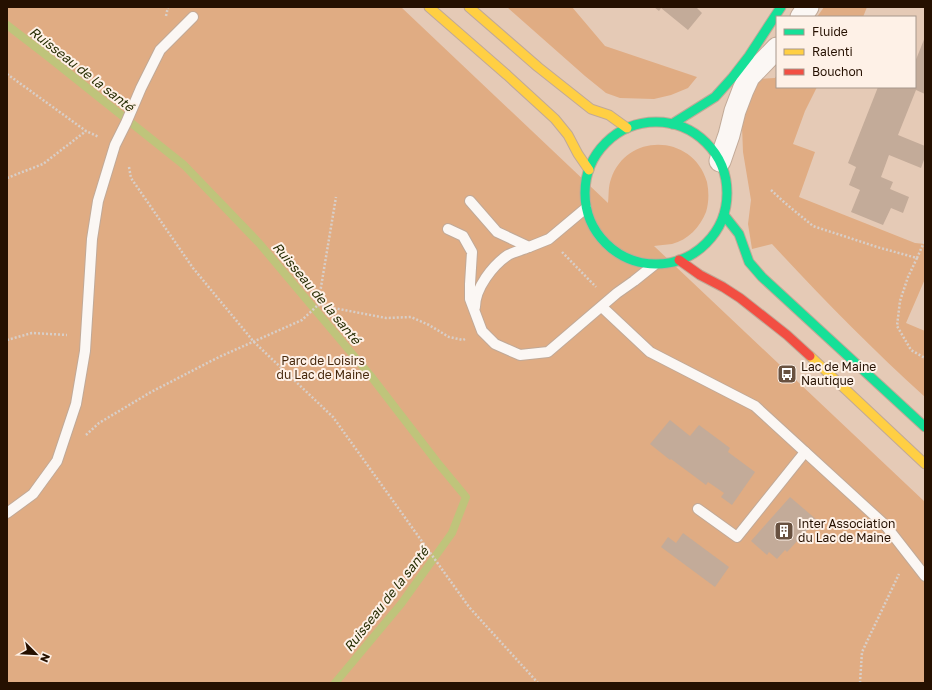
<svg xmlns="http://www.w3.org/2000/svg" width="932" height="690" font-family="'Golos Text',sans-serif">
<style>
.green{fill:#e0ac83}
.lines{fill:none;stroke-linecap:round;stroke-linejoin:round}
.stream{stroke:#bfc47b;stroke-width:8}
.building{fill:#c3ab99}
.lane-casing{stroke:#c1a997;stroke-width:12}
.street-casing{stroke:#c1a997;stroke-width:23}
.fast-casing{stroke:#c1a997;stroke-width:11}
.slow-casing{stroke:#c1a997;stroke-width:11}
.jam-casing{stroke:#c1a997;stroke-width:11}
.path{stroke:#d8cfc9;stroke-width:2.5;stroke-dasharray:2 2;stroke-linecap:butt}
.lane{stroke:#fbf7f4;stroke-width:10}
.street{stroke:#fbf7f4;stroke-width:21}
.fast{stroke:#16e098;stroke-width:9}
.slow{stroke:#ffcf43;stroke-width:9}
.jam{stroke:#f24e42;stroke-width:9}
.labels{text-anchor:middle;stroke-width:4;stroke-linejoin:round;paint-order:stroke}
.park-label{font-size:12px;fill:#47280c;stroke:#fef1e7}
.poi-label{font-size:12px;fill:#251000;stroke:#fef1e7;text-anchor:start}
.water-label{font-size:13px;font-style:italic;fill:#272e04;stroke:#fef1e7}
</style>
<rect width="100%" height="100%" fill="#e5cab6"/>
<g class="green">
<path d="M 7,7 L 401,7 L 608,203 C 609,195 608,187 611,179 C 627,132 693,134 707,182 C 709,192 709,202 706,212 C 700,227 688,240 672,244 C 666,245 659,245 654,246 L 925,502 L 925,683 L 7,683 Z"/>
<path d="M 507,7 L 572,7 L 605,46 L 697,77 L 688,88 L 671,95 L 654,99 L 620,98 L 606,93 L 585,76 Z"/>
<path d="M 824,7 L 867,7 L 863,17 L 817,17 Z"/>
<path d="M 777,75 L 777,87 L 817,87 L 805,111 L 793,144 L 815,152 L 799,197 L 915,243 L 925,244 L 925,279 L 906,323 L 925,331 L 925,397 C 872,349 821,297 772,244 L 752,249 L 748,224 L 751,200 L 743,152 L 742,126 L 746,109 L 759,79 L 775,78 Z"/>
</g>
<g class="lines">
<path class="stream" d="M 7,25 L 46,55 L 184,165 L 259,243 L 370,375 L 437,462 L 466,497 L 452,533 L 401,604 L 335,683"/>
</g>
<g class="building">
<path d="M 654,7 L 696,7 L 702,13 L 688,30 L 661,8 L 659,11 Z"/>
<path d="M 925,37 L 925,94 L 916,90 L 898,135 L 925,146 L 925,157 L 921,168 L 889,155 L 881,177 L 893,182 L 890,189 L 909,197 L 903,213 L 891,208 L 883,225 L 851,212 L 860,190 L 849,185 L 856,167 L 848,163 L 878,87 L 915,87 L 915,62 Z"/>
<path d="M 784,368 L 792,376 L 789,380 L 780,372 Z"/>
<path d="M 670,420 L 690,436 L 699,425 L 730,448 L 728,452 L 755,472 L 732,505 L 721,497 L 724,493 L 708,482 L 706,485 L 671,459 L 670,460 L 650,444 Z"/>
<path d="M 790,497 L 817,520 L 787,552 L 785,550 L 777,559 L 769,552 L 767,555 L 751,541 Z"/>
<path d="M 683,533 L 729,567 L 715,587 L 661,547 L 668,537 L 676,543 Z"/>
</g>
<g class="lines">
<g class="lane-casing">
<g id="lane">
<path d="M 470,201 L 497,232 L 529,247 L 549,239 L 586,208"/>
<path d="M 448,229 L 463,236 L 472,252 L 470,284 L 470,299 L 482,331 L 495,344 L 520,355 L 548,352 L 617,293 L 634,281 L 654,265"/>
<path d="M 475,307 C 475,288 493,265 508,255 C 514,252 522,250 529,247"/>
<path d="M 602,307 L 650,352 L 755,406 L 886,526 L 925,576"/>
<path d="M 698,509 L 737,537 L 805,452"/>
<path d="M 7,513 L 33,494 L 57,461 L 76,404 L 85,351 L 92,239 L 98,201 L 115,145 L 126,123 L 141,88 L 160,50 L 193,17"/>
</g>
</g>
<g class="street-casing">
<g id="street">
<path d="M 801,17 L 808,7"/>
<path d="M 720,161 L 729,135 L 735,111 L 743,90 L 749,77 L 777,48"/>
</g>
</g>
<g class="fast-casing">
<g id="fast">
<circle cx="656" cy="193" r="71"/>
<path d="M 672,124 L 715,97 L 732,78 L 749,56 L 781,7"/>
<path d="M 724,215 L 739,234 L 749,262 L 762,277 L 925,427"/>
</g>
</g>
<g class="slow-casing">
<g id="slow">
<path d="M 429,7 L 507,75 L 555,119 L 568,135 L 578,154 L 589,170"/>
<path d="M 469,7 L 538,67 L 591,109 L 609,115 L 627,128"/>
<path d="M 810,356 L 925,464"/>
</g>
</g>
<g class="jam-casing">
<path id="jam" d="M 679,260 L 700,275 L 723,287 L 740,298 L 787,335 L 810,356"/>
</g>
<g class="path">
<path d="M 166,16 L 168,7"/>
<path d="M 7,74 L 86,131 L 99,137"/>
<path d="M 129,167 L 131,178 L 193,268 L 254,342 L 333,417 L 469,607 L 538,683"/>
<path d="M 7,178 L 43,164 L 86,131"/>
<path d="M 771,190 L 785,203 L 813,226 L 877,247 L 917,258 L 925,240"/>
<path d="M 562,252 L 596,287"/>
<path d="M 917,258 L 908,277 L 900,301 L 897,326 L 911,350 L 925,358"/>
<path d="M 318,305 L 386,318 L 411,317 L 429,325 L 449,337 L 463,340 L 465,339"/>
<path d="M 7,340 L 32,333 L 67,335"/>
<path d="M 86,435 L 99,423 L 151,392 L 219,357 L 302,320 L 318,305 L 336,197"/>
<path d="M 860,683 L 862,652 L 899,574"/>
</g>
<use href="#lane" class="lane"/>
<use href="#street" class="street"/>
<use href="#fast" class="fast"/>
<use href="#slow" class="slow"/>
<use href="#jam" class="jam"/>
</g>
<defs>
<g id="bus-square" transform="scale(1)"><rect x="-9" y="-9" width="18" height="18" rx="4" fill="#685140" stroke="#fef1e7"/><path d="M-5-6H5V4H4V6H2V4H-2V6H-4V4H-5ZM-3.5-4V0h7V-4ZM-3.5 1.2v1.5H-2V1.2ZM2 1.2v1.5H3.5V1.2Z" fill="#fff"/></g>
<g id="building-square" transform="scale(1)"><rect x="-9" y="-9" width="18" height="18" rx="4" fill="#685140" stroke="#fef1e7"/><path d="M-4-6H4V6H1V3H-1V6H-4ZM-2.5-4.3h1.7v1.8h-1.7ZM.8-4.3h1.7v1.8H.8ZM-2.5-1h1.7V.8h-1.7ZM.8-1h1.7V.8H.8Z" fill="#fff"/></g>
</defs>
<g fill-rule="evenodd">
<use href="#bus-square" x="787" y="374"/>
<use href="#building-square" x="784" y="531"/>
</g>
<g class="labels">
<g class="park-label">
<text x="323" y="365">Parc de Loisirs<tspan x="323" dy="14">du Lac de Maine</tspan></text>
</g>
<g class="poi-label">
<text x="801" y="371">Lac de Maine<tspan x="801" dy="14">Nautique</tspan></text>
<text x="798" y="528">Inter Association<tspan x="798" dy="14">du Lac de Maine</tspan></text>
</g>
<g class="water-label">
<text transform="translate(82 69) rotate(38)" y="5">Ruisseau de la santé</text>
<text transform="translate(317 293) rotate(50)" y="5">Ruisseau de la santé</text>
<text transform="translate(386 599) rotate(-52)" y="5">Ruisseau de la santé</text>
</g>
</g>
<rect width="932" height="690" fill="none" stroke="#251000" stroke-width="16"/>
<rect x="776" y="16" width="140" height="72" fill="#fef1e7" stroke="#a7978b"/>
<rect x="784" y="29" width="20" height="6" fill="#16e098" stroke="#a7978b"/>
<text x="812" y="36" font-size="12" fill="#251000">Fluide</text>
<rect x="784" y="49" width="20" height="6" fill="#ffcf43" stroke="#a7978b"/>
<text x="812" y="56" font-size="12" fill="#251000">Ralenti</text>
<rect x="784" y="69" width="20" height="6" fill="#f24e42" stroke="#a7978b"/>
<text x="812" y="76" font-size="12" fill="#251000">Bouchon</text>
<g transform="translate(36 654) rotate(114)" stroke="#fef1e7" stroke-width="3" paint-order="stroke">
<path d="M0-3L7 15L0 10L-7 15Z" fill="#251000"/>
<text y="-6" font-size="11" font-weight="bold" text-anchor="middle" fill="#251000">N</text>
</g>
</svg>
